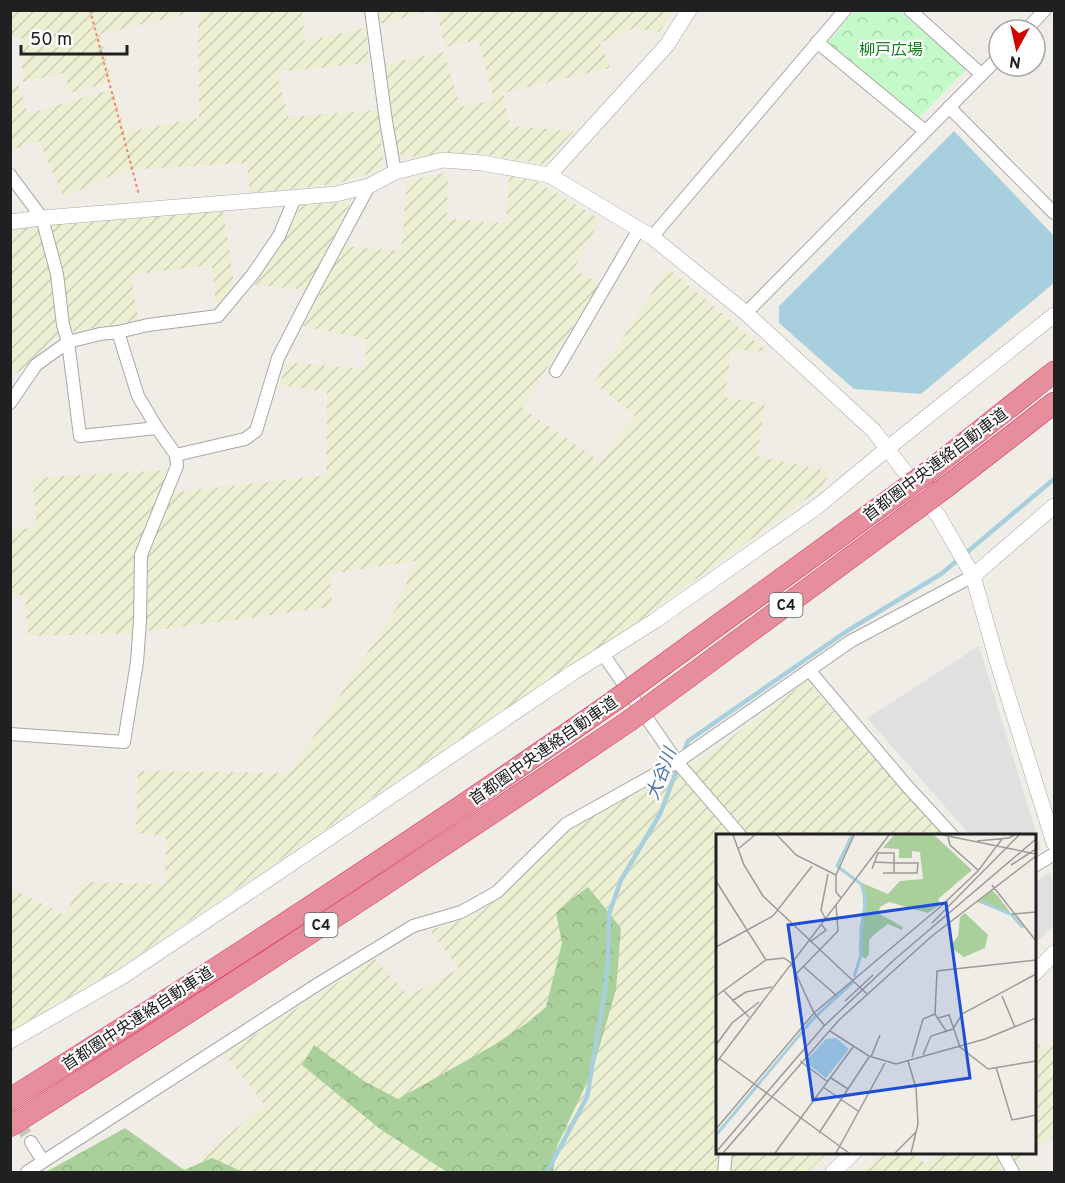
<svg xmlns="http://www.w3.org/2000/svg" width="1065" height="1183" font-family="Overpass,'Noto Sans JP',sans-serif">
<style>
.farmland{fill:url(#farmland-furrows)}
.forest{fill:url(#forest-crowns)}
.park{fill:url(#park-crowns)}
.parking{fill:#e0e0e0}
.water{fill:#a7cfde}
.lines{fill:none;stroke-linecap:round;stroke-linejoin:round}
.stream{stroke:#a7cfde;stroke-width:4.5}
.minor-tunnel{stroke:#c6c4be;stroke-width:12;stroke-dasharray:12 6;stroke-linecap:butt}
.minor-casing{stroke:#a7a7a7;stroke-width:14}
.tertiary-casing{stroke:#a7a7a7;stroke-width:16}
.motorway-casing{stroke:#db265e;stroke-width:22}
.path{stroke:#fa816d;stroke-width:2;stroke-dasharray:3 3;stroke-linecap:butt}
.minor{stroke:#fff;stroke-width:12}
.tertiary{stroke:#fff;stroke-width:15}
.motorway{stroke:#e78e9c;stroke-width:21}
.motorway-bridge-casing{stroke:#db265e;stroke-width:22;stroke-linecap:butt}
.motorway-bridge{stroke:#e78e9c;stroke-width:21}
.labels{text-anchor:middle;stroke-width:4.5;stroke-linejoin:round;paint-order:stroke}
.shield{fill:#fff;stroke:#636363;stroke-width:1.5}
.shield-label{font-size:15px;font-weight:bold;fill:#202020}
.park-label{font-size:16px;fill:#0c8019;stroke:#fff}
.street-label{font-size:16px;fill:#202020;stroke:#fff}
.water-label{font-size:18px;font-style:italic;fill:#4875a8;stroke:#fff}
.inset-river{fill:none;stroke:#a7cfde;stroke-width:3}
.inset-road{fill:none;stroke:#9d9b97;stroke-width:1.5}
.view{fill:#1d4ed8;fill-opacity:0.15;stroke:#1d4ed8;stroke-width:3}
.inset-edge{fill:none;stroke:#202020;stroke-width:3}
</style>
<defs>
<pattern id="farmland-furrows" width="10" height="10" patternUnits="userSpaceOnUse" patternTransform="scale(1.5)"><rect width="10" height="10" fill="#ecefd2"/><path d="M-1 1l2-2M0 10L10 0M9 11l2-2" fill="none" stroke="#cacdb4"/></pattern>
<pattern id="forest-crowns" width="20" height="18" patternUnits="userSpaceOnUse" patternTransform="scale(1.5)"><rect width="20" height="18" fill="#a9d09b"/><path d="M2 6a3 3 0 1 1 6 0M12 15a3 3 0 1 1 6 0" fill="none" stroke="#91b285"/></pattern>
<pattern id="park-crowns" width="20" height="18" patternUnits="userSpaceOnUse" patternTransform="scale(1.5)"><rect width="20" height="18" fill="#c4faca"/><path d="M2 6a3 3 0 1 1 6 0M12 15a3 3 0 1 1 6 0" fill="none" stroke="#a8d6ad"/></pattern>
</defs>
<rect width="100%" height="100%" fill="#f0ede6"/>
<g class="farmland">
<path d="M 378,10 L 430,10 L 430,11 L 379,24 Z"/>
<path d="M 10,11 L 302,11 L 305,41 L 366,28 L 369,63 L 277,72 L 288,117 L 378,110 L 383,157 L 379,170 L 337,184 L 250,193 L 247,163 L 124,170 L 64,197 L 39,141 L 11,150 L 11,86 L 19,86 L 28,114 L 113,89 L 125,132 L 199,118 L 198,11 L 100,34 L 112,81 L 70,93 L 64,73 L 22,82 L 23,38 L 11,38 Z"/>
<path d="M 437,11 L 674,11 L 659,32 L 634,28 L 600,43 L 610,68 L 503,93 L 510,126 L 574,131 L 544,164 L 471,152 L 404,158 L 397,151 L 385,64 L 444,52 L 460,107 L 494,100 L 478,40 L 445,47 Z"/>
<path d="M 448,172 L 447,219 L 506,223 L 509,176 L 534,180 L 600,219 L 574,269 L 600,284 L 522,408 L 601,462 L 635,415 L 594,383 L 668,268 L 768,352 L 731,349 L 725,397 L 765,404 L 757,456 L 829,471 L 824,486 L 626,630 L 400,779 L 119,968 L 11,1031 L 11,888 L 64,915 L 84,882 L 165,884 L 166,836 L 136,833 L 138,771 L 290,773 L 397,607 L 415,561 L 330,574 L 332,607 L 134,633 L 28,636 L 25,595 L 11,595 L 11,531 L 36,527 L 33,478 L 166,470 L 161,494 L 326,475 L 327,392 L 279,385 L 289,362 L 364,369 L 367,339 L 303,326 L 322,291 L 255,285 L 280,245 L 302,205 L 351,202 L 329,245 L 401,251 L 407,181 Z"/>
<path d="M 223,209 L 234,284 L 216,306 L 212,265 L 130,275 L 139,320 L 59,334 L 20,372 L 11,373 L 10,229 Z"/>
<path d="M 807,681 L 943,835 L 717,835 L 717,1152 L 828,1152 L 808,1172 L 549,1172 L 570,940 L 557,989 L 459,1172 L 227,1172 L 199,1159 L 265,1105 L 224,1054 L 375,959 L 408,996 L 459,969 L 430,930 L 454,923 L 484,910 L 570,831 L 634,791 L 661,785 L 710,753 Z"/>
<path d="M 1034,1031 L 1042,1050 L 1054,1044 L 1054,1137 L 1034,1149 Z"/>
<path d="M 883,1152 L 917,1152 L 925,1165 L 942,1152 L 1030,1152 L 1002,1168 L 1005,1172 L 863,1172 Z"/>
</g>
<g class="forest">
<path d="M 588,887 L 621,928 L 616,990 L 592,1072 L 557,1146 L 553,1172 L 447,1172 L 380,1129 L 302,1065 L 314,1045 L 364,1081 L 398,1099 L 494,1045 L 527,1023 L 546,1007 L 562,943 L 556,913 L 563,906 Z"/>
<path d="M 125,1128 L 184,1170 L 212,1158 L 243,1172 L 46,1172 Z"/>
</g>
<path class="park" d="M 855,11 L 900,11 L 967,69 L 919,118 L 828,42 Z"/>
<g class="parking">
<path d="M 979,646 L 1041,849 L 1034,854 L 1034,835 L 970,835 L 867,718 Z"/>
<path d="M 1050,872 L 1054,885 L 1054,925 L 1034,945 L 1034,914 L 1037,910 L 1034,896 L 1034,883 Z"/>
</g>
<path class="water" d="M 954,131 L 1054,236 L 1054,283 L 921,394 L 854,389 L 779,323 L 779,306 Z"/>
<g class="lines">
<g class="stream">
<path d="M 683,754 L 688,741 L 847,631 L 941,574 L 1054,479"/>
<path d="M 547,1172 L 587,1097 L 605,991 L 608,960 L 609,914 L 621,880 L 660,814 L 678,767"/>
</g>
<path class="minor-tunnel" d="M 10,1109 L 31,1142"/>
<g class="minor-casing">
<g id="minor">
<path d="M 371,10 L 386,121 L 395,172"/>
<path d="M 910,10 L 981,74"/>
<path d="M 1026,30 L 1045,10"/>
<path d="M 817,42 L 925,131"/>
<path d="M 949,107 L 1054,213"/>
<path d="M 10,175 L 42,218 L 57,274 L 63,325 L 68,342 L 80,436 L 157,428"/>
<path d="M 652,237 L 845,10"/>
<path d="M 746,313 L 999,57"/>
<path d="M 556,371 L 639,229"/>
<path d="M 10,403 L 36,365 L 68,342 L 100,334 L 118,332 L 148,325 L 218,316 L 253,274 L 279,236 L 295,198"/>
<path d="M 176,455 L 245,439 L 256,431 L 278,358 L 312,292 L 369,186"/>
<path d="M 603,654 L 677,762 L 740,835"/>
<path d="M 809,670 L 907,786 L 952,835"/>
<path d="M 10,734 L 124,742 L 137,662 L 140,621 L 141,555 L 177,466 L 176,455 L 157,428 L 138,396 L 118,332"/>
<path d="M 1034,866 L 1054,854"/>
<path d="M 31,1142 L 43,1161"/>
<path d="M 1002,1152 L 1013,1172"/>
<path d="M 27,1172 L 318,984 L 413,926 L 461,912 L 497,892 L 566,824 L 677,762 L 851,641 L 973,576"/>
<path d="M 724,1172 L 726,1152"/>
</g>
</g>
<g class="tertiary-casing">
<g id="tertiary">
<path d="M 549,175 L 667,45 L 689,10"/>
<path d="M 10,222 L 42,218 L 336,194 L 369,186 L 395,172 L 443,160 L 482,163 L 549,175 L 652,237 L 746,313 L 874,431 L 939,517 L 973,576 L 998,664 L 1054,843"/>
<path d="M 973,576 L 1054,506"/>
<path d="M 1034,974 L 1054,953"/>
<path d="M 10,1041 L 123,976 L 267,880 L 574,672 L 656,620 L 818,506 L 888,448 L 1054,315"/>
<path d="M 833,1172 L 854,1152"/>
</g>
</g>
<g class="motorway-casing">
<g id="motorway">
<path d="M 928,472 L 1054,372"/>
<path d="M 942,490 L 1054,403"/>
<path d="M 10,1099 C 215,971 417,839 614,701"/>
<path d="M 10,1126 C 219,994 425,859 629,721"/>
</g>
</g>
<path class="path" d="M 90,10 L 139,195"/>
<use href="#minor" class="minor"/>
<use href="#tertiary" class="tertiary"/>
<use href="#motorway" class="motorway"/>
<g class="motorway-bridge-casing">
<g id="motorway-bridge">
<path d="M 614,701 L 928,472"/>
<path d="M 629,721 L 942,490"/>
</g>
</g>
<use href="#motorway-bridge" class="motorway-bridge"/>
</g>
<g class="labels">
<g class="shield">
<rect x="769.5" y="593" width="33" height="24" rx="4.5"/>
<rect x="304.5" y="913" width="33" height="24" rx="4.5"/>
</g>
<g class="shield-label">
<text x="786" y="610">C4</text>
<text x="321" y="930">C4</text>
</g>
<g class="park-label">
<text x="891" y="55">柳戸広場</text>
</g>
<g class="street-label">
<text transform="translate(935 464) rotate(-37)" y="6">首都圏中央連絡自動車道</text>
<text transform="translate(543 750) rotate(-35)" y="6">首都圏中央連絡自動車道</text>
<text transform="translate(137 1018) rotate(-33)" y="6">首都圏中央連絡自動車道</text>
</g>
<g class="water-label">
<text transform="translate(661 774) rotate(-69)" y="6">大谷川</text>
</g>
</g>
<g transform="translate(716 834)">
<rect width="320" height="320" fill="#f0ede6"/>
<path d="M 178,1 L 218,1 L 256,36 L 222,65 L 224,71 L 212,79 L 173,68 L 164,73 L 162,79 L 187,93 L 186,96 L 172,90 L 159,100 L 153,106 L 153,120 L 149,125 L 143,119 L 143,110 L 148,86 L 146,49 L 172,60 L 184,47 L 207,45 L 204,18 L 196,17 L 196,24 L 183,24 L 183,15 L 167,14 ZM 276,56 L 282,62 L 296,81 L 261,68 ZM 249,79 L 272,101 L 269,114 L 248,123 L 234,113 L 242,102 L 244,83 Z" fill="#a9d09b"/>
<path d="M 120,204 L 133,215 L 110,244 L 89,228 L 110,205 Z" fill="#a7cfde"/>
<path class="inset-river" d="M 136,1 L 121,32 L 145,50 L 150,66 L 145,94 L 145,121 L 138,143M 264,67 L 296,81 L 307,94M 0,301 L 97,185 L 137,148"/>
<path class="inset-road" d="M 17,1 L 28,31 L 47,62 L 151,160M 61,1 L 80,21 L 120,41M 227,1 L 320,20M 232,3 L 234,11 L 262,36M 261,7 L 293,4 L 298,1M 22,15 L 39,1M 159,28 L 178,29 L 178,39M 295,31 L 320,15M 156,35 L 162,19 L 178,19 L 178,29 L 202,29 L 201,39 L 167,39M 0,47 L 50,126M 276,51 L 320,107M 125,64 L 120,58 L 120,41 L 138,1M 296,80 L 320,78M 109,84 L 105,76 L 112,40M 216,89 L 303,1M 94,108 L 110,96 L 105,90M 0,113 L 57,82 L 96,32M 88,133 L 121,162M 80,140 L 122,97 L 120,70M 8,157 L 33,183M 0,162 L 50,126 L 68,124 L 75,129 L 98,179 L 109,192M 286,162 L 299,193M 16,167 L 30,158 L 56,153M 129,167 L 157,141M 222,184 L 233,181 L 244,213 L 272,235 L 320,227M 114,197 L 153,222 L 180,230 L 269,205 L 320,184M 230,197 L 219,180 L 221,137 L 320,126M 0,211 L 16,189 L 43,168M 207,221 L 215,202 L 237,195 L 246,180 L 320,140M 155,223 L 164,201M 196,223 L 207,185 L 219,180M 4,225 L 133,319M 84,227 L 112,248M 192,227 L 200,254 L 202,290 L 195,319M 0,229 L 173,1M 280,233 L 296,286 L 320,281M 115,244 L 132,255M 107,253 L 142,277M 0,295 L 98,179 L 224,73 L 262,37 L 286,5M 103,299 L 153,223M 0,318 L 107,193 L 179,125 L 320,5M 7,319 L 123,186 L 216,102 L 320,22M 59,319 L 137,213M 120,319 L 169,229M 179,319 L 201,297"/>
<path class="view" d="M 230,69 L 254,244 L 97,266 L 72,91 Z"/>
<rect width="320" height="320" class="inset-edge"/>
</g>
<rect width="1065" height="1183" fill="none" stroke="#202020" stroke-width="24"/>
<g transform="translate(1017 48) rotate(188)"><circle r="28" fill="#ffffff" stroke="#a6a6a6" stroke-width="1.5"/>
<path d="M0-4.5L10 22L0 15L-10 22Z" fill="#cf0700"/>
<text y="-9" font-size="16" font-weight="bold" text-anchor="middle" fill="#202020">N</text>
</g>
<path d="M21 45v9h106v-9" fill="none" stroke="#202020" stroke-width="3"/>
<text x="30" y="45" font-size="18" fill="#202020" stroke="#ffffff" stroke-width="4.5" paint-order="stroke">50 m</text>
</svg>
